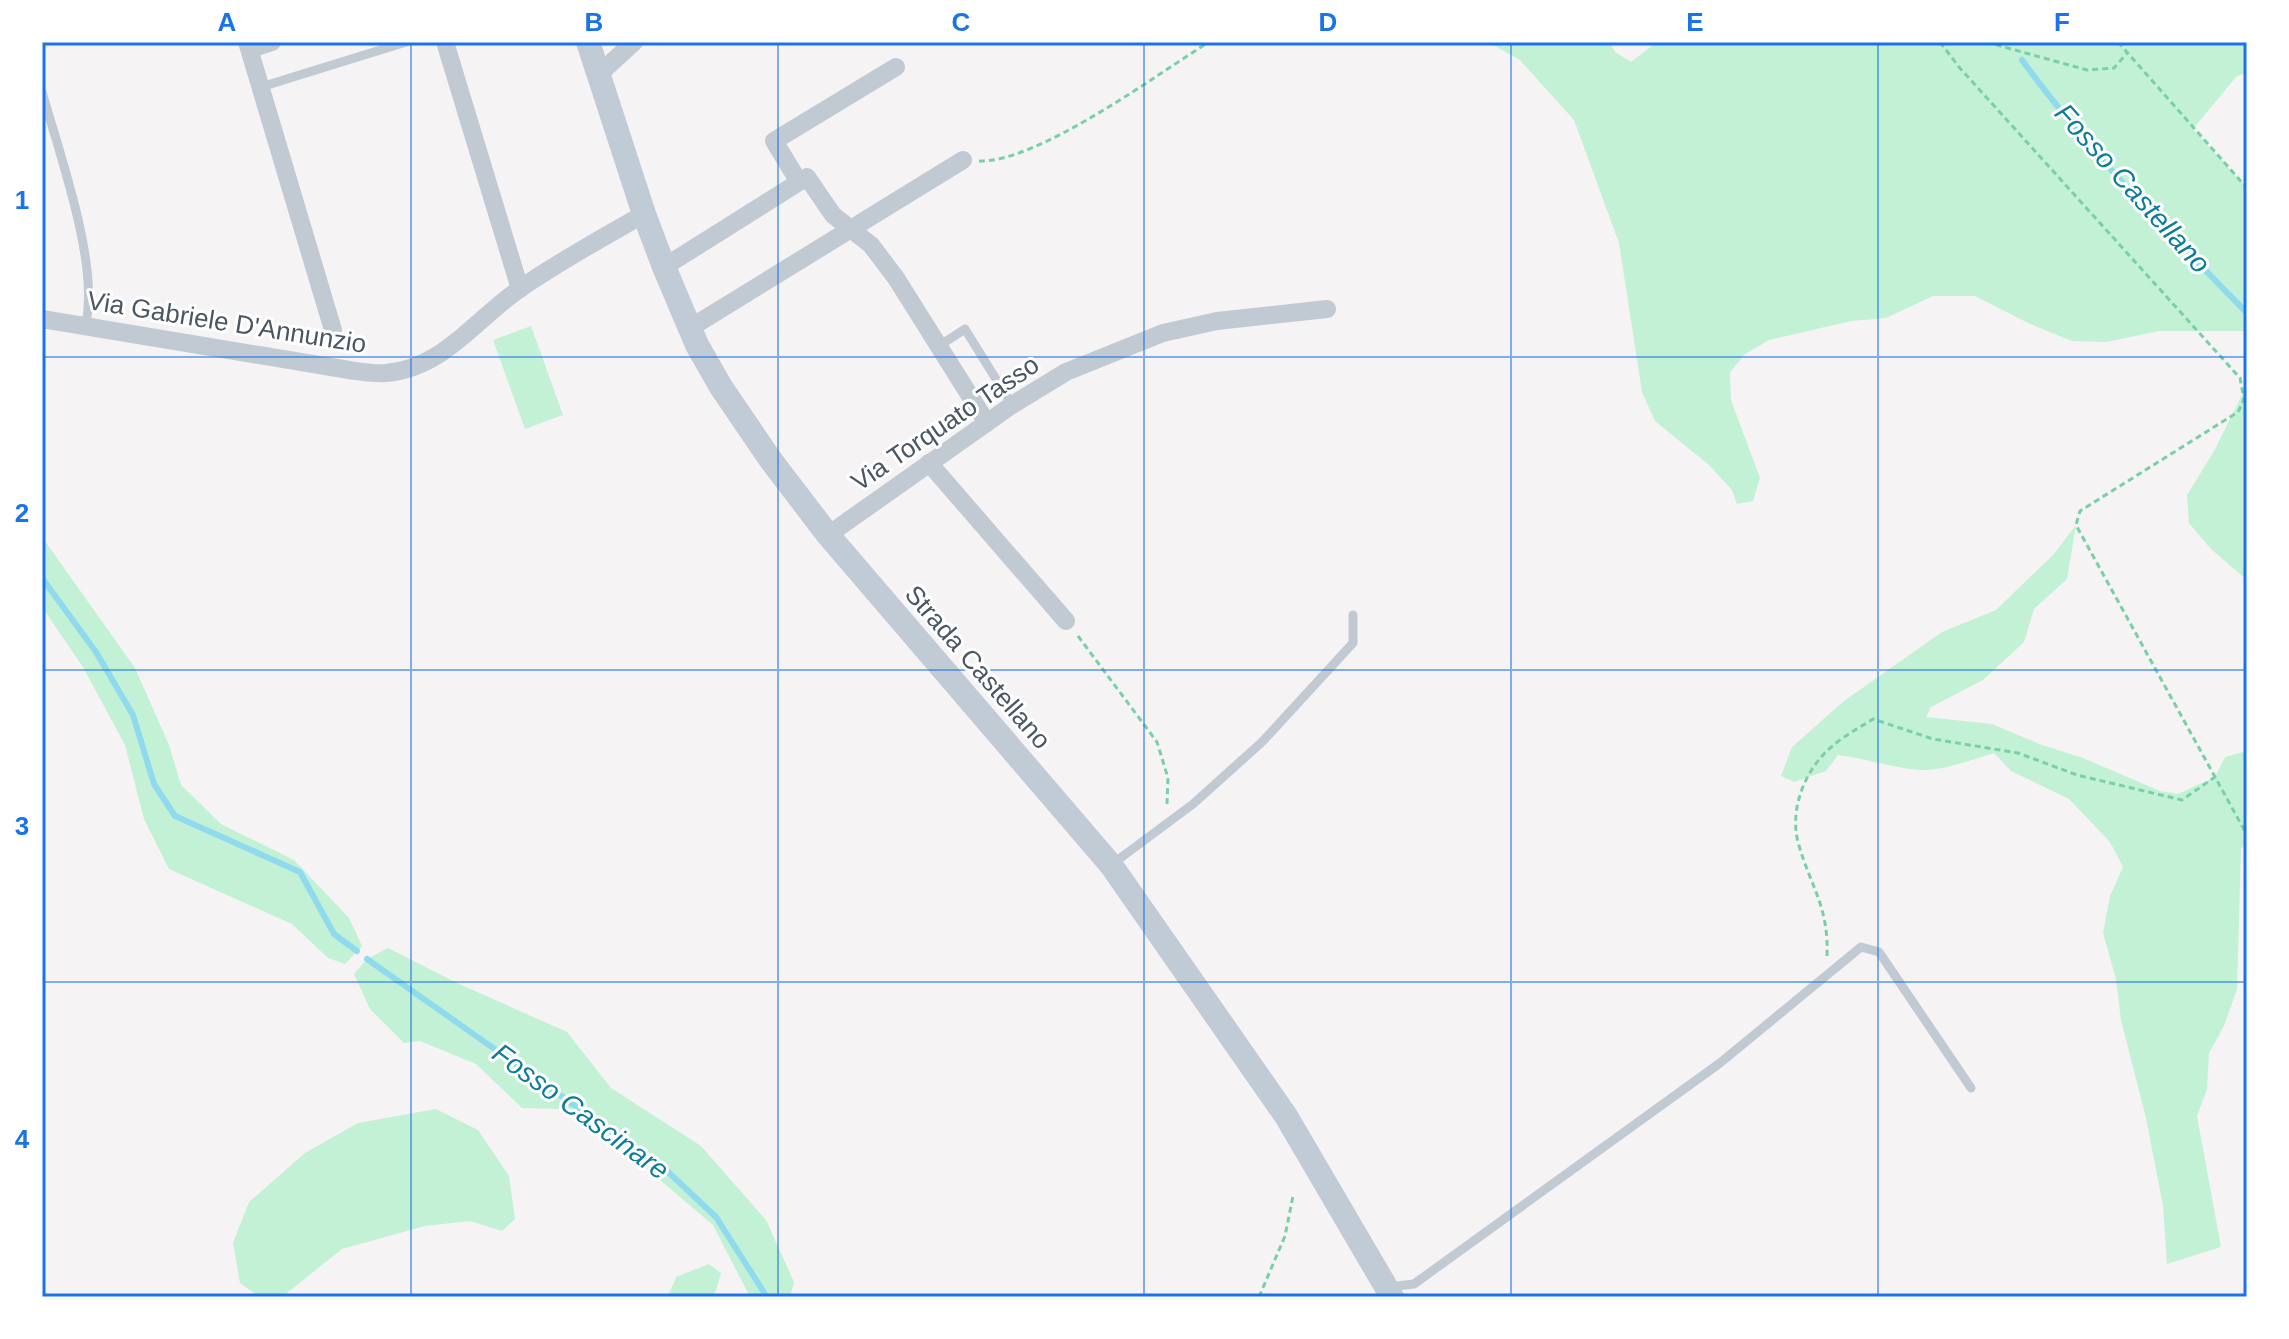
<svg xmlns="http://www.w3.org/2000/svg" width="2289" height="1339" font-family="Helvetica,sans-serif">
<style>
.green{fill:#c3f1d5}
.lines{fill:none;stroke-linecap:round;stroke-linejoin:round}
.stream{stroke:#90daee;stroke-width:6}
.path{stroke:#7ad0a6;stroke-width:3;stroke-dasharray:6 4;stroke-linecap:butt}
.lane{stroke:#c1cad2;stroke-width:9}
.street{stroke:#c1cad2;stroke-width:18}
.secondary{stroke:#c1cbd6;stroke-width:24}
.grid{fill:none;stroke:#1a73e8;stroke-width:2;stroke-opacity:0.55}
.labels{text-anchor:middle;stroke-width:6;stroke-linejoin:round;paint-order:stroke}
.street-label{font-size:26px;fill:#4a5661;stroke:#fff}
.water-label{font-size:28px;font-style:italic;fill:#0c7c9b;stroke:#fff}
.neatline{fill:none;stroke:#1a73e8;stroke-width:3}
.grid-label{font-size:26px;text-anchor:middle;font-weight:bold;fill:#1a73e8}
</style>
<rect width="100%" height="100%" fill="#f5f3f3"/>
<g class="green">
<path d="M 1478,42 L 1609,42 L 1615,52 L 1631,62 L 1657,42 L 2247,42 L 2247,72 L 2236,77 L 2193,129 L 2247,188 L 2247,335 L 2244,331 L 2159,331 L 2106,342 L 2072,341 L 2028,323 L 1975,296 L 1933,296 L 1886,318 L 1851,321 L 1769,340 L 1745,354 L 1730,372 L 1731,400 L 1760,478 L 1753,501 L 1737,504 L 1732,490 L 1709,465 L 1655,421 L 1642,392 L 1619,243 L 1574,120 L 1520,60 L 1495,46 Z"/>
<path d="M 531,326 L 563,415 L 525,429 L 493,340 Z"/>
<path d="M 2247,385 L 2247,580 L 2211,549 L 2189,523 L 2187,495 L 2213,453 Z"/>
<path d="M 2076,525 L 2067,579 L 2034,609 L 2024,642 L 1983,680 L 1931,707 L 1926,717 L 1992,724 L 2039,744 L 2083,758 L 2160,791 L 2178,794 L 2215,777 L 2225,757 L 2247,751 L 2247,841 L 2241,849 L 2237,989 L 2224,1026 L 2209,1053 L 2207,1089 L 2197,1116 L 2221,1247 L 2167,1264 L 2163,1206 L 2146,1118 L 2121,1020 L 2116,979 L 2103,933 L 2110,896 L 2123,867 L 2110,842 L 2069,799 L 2011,771 L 1994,753 C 1971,760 1943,771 1919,770 C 1892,768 1865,758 1838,755 L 1826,771 L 1794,782 L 1781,776 L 1792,747 L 1844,701 L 1942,632 L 1996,610 L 2054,554 Z"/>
<path d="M 42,537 L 135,668 L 169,745 L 181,785 L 221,824 L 294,860 L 349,918 L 362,946 L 345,964 L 328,958 L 292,924 L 169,869 L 144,819 L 125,745 L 83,667 L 42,607 Z"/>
<path d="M 388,948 L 457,983 L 567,1032 L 611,1088 L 701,1146 L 766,1220 L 794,1282 L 790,1297 L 750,1297 L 713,1225 L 634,1158 L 561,1109 L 522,1108 L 476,1064 L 420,1041 L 404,1043 L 370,1009 L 354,974 L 367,959 Z"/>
<path d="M 436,1109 L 478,1130 L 509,1176 L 515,1219 L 502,1231 L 470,1221 L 425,1226 L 342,1249 L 282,1297 L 260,1297 L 240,1283 L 233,1243 L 249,1202 L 305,1153 L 358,1123 Z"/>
<path d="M 709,1264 L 721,1273 L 714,1297 L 668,1297 L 676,1277 Z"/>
</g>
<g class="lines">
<g class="stream">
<path d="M 2022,60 C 2089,152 2168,232 2247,313"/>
<path d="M 42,578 L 96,652 L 133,715 L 154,784 L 175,816 L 300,872 L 334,934 L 357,951"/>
<path d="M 367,959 L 666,1170 L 716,1217 L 765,1294"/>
</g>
<g class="path">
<path d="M 1940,42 L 1959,67 L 2240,378 L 2244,399 L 2238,412 L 2080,511 L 2076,525 L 2247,835"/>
<path d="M 1986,42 L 2087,70 L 2114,68 L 2128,52"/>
<path d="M 2118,42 L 2247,188"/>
<path d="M 979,161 C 1037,163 1156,75 1209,42"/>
<path d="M 1078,636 L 1157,742 L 1168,778 L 1167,804"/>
<path d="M 1827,956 C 1829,906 1810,886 1798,842 C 1790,811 1803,774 1827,751 C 1840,738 1857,729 1873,719 L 1933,739 L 2018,753 L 2077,775 L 2182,800 L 2215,777"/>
<path d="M 1259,1297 L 1285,1236 L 1293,1196"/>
</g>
<g class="lane">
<path d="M 261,87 L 406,42"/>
<path d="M 42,92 C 59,152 101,269 85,326"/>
<path d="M 939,346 L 965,329 L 1012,405"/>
<path d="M 1111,865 L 1193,804 L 1262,742 L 1353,643 L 1353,615"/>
<path d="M 1389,1287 L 1414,1284 L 1720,1063 L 1861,947 L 1879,952 L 1971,1088"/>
</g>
<g class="street">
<path d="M 247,42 L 333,330"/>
<path d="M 445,42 L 520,289"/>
<path d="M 250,49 L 272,42"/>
<path d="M 598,75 L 634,42"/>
<path d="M 799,182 L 774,141 L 896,67"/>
<path d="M 664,267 L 807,177 L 833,215 L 871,245 L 896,278 L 987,423"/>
<path d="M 42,319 L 355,371 C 365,372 376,374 386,373 C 442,369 475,320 518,290 C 558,262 602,238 644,214"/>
<path d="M 690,328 L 963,160"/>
<path d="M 929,463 L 1066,621"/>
<path d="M 828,535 L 1012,405 L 1066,372 L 1163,333 L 1217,321 L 1327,309"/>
</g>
<path class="secondary" d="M 588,42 L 644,214 L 664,267 L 697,345 L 721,387 L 770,459 L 828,535 L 1111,865 L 1286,1116 L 1392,1297"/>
</g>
<path class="grid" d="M 411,42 L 411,1297M 778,42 L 778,1297M 1144,42 L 1144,1297M 1511,42 L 1511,1297M 1878,42 L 1878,1297M 42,357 L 2247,357M 42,670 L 2247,670M 42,982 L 2247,982"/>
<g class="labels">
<g class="street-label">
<text transform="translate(227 322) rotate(9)" y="9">Via Gabriele D'Annunzio</text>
<text transform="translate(945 423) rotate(-34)" y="9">Via Torquato Tasso</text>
<text transform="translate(978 667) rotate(49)" y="9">Strada Castellano</text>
</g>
<g class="water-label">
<text transform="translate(2133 188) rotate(48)" y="10">Fosso Castellano</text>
<text transform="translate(581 1111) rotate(36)" y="10">Fosso Cascinare</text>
</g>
</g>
<rect width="2289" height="1339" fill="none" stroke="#ffffff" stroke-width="88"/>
<rect x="44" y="44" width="2201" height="1251" class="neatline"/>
<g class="grid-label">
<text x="227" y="31">A</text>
<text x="594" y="31">B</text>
<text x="961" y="31">C</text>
<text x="1328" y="31">D</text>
<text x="1695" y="31">E</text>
<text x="2062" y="31">F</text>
<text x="22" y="209">1</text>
<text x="22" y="522">2</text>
<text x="22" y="835">3</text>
<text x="22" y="1148">4</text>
</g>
</svg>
